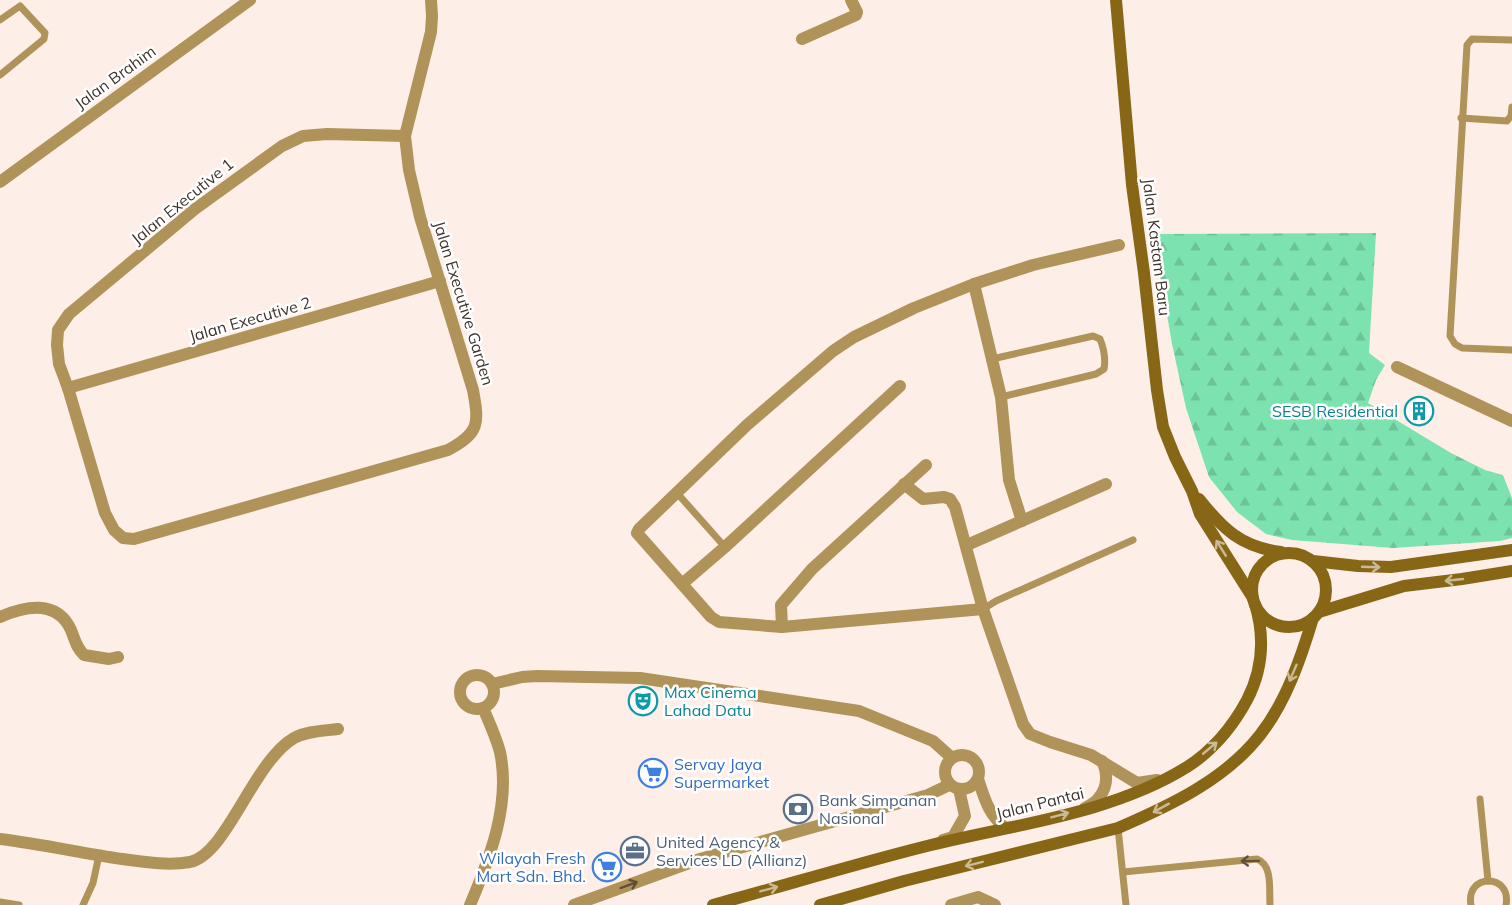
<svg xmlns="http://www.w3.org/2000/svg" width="1512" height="905" font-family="Mulish,sans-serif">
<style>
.forest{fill:url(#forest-firs)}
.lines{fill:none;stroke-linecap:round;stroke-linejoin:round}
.lane{stroke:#af9359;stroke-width:7}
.street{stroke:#af9359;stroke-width:12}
.secondary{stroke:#876716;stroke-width:12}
.oneway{stroke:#c9bb96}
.oneway2{stroke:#624f3a}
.labels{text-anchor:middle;stroke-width:5;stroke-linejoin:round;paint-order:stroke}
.street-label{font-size:16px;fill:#41322c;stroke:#fff}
.culture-label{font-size:16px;fill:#0d838f;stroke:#fff;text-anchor:end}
.shop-label{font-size:16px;fill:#366cbe;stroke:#fff;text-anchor:start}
.service-label{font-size:16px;fill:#4e5e75;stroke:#fff;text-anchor:start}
</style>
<defs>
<pattern id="forest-firs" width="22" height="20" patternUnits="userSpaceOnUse" patternTransform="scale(1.5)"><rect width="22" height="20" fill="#7ce3b0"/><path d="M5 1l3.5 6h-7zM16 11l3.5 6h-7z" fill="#6cc398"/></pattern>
</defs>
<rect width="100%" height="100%" fill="#feeee8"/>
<path class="forest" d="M 1376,233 L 1369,353 L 1385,365 L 1376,380 L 1368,403 L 1451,453 L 1485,470 L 1503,475 L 1512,498 L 1512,538 L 1500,541 L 1393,548 L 1292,540 L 1266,534 L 1237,512 L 1209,477 L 1186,408 L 1172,344 L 1157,257 L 1156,234 Z"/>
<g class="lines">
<g class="lane">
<path d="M 0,20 L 20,6 L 45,33 L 44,39 L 0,75"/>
<path d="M 1512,40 L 1472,39 L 1467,45 L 1450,336 L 1455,344 L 1462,348 L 1512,350"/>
<path d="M 1461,118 L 1507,121 L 1511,116 L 1512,107"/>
<path d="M 992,359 L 1093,336 L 1100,339 C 1104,349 1106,358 1104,369 L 1096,374 L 1001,397"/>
<path d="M 677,493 L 725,547"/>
<path d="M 983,609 L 996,601 L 1133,540"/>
<path d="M 1480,799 L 1488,881"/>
<path d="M 1118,828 L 1126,905"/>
<path d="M 1123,872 L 1257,859 C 1273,865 1269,890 1270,905"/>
<path d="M 0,902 L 19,905"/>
<path d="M 83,905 L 93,883 L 99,855"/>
<path d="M 1471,905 C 1465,873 1512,873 1506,905"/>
</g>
<g class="street">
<path d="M 802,39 L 856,15 L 857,12 L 851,0"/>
<path d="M 405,136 L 327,134 L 303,136 L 282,146 L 195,209 L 69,314 L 58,330 L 57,345 L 59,364 L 68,388 L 105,513 L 114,530 L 123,538 L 134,539 L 448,450 C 480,433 479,423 473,390 L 420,217 L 409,170 L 405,136 L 431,32 L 432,16 L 431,0"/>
<path d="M 0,182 L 250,0"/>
<path d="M 974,284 L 1001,397 L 1009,480 L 1022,521"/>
<path d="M 1397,367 L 1512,421"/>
<path d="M 68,388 L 440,281"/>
<path d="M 904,484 L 923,499 L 944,497 L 950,499 L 955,507 L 983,609 L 1023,724 L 1030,734 L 1050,742 L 1091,755 L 1137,783 L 1157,780"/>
<path d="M 967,545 L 1106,484"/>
<path d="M 682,584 L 725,547 L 900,386"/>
<path d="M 983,609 L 782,627 L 719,622 L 711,617 L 637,533 L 639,529 L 747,425 L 833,351 L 854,337 L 914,308 L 974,284 L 1033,265 L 1119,245"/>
<path d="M 0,617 C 25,606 57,599 71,630 C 75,640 76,647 84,655 L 109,659 L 118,657"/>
<path d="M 782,627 L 781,605 L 812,569 L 926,465"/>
<circle cx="477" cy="692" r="17"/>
<path d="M 492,684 L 522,677 L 537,676 L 640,678 L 859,711 L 933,741 L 952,758"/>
<circle cx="962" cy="772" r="17"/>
<path d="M 978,779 C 985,800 988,813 1005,828 L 1013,827"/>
<path d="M 1085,808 C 1105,799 1111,780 1102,761"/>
<path d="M 0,839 C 41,844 81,853 122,859 C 144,862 168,866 190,862 C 227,854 253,762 294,738 C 307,731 323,731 338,729"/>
<path d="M 943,840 L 953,837 L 965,816 L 959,789"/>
<path d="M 470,905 C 490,858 511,804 500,752 C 496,737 489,722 483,708"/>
<path d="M 574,905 L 700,859 L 928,795 L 949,785"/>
<path d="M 951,905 L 978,897 L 995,905"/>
</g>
<g class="secondary">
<path d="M 1116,0 L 1132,185 L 1144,273 L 1157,390 L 1163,427 L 1175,457 L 1192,491 L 1200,514 L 1253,598"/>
<path d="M 1199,499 C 1223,529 1241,547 1281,552"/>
<circle cx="1289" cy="590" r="37"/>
<path d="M 1313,561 L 1358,566 L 1391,567 L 1512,550"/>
<path d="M 1319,612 L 1404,586 L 1462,579 L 1512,571"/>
<path d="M 713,905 C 783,886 852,865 923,847 C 1009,825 1110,815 1187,767 C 1212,751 1233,726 1247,700 C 1263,669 1265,637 1255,604"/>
<path d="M 820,905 L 904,881 L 1118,828 C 1169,806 1225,780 1260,735 C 1286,702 1301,658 1313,618"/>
</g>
</g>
<defs><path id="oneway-shaft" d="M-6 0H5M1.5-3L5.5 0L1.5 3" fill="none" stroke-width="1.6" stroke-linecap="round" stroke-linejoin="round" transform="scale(1.5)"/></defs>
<g class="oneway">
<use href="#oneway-shaft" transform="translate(1221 548) rotate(-122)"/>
<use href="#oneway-shaft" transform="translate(1371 567) rotate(2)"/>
<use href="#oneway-shaft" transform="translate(1454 580) rotate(174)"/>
<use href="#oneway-shaft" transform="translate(1293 673) rotate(113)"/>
<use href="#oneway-shaft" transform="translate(1210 748) rotate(-40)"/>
<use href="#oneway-shaft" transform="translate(1161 808) rotate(151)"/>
<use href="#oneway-shaft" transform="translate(1060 815) rotate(-15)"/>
<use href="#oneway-shaft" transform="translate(974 864) rotate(166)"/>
<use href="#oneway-shaft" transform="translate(769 889) rotate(-15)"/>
</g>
<g class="oneway2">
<use href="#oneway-shaft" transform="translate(1250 861) rotate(179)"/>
<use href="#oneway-shaft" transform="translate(629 885) rotate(-20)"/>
</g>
<defs>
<g id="building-ring" transform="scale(1.5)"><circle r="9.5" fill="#fff" stroke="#0f9aa8" stroke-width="1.5"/><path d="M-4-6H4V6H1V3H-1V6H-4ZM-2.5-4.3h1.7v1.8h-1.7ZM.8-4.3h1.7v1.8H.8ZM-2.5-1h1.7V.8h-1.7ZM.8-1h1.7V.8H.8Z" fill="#0f9aa8"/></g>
<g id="theatre-ring" transform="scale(1.5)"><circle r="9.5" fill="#fff" stroke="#0f9aa8" stroke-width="1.5"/><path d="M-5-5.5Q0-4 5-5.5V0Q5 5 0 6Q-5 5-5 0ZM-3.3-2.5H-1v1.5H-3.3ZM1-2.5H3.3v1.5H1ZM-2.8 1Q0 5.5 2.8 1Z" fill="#0f9aa8"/></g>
<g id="supermarket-ring" transform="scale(1.5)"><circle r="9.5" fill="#fff" stroke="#3f7fe0" stroke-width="1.5"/><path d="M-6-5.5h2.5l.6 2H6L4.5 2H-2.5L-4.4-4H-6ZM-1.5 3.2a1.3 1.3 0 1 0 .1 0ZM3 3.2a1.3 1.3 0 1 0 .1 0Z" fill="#3f7fe0"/></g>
<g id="bank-ring" transform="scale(1.5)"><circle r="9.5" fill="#fff" stroke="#5c6f8a" stroke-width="1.5"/><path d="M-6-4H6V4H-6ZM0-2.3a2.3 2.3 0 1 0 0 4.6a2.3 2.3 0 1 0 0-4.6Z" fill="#5c6f8a"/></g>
<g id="office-ring" transform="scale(1.5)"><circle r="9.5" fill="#fff" stroke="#5c6f8a" stroke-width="1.5"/><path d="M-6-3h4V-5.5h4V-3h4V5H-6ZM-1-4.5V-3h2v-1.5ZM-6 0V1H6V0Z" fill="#5c6f8a"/></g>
</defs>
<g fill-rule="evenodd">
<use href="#building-ring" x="1419" y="411"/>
<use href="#theatre-ring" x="643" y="701"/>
<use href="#supermarket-ring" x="653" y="773"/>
<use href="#bank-ring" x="798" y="809"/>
<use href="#office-ring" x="635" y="851"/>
<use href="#supermarket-ring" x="607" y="867"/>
</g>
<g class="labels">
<g class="street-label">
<text transform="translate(115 77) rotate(-36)" y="6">Jalan Brahim</text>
<text transform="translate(182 201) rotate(-39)" y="6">Jalan Executive 1</text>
<text transform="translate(1157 247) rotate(83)" y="6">Jalan Kastam Baru</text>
<text transform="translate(464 303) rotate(73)" y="6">Jalan Executive Garden</text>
<text transform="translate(250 319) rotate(-16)" y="6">Jalan Executive 2</text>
<text transform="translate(1040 803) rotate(-14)" y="6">Jalan Pantai</text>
</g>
<g class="culture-label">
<text x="1398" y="417">SESB Residential</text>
<text x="664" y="698" text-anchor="start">Max Cinema<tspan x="664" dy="18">Lahad Datu</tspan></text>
</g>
<g class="shop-label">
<text x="674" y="770">Servay Jaya<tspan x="674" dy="18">Supermarket</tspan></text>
<text x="586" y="864" text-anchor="end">Wilayah Fresh<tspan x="586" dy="18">Mart Sdn. Bhd.</tspan></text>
</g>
<g class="service-label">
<text x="819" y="806">Bank Simpanan<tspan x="819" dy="18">Nasional</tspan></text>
<text x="656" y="848">United Agency &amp;<tspan x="656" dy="18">Services LD (Allianz)</tspan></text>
</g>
</g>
</svg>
